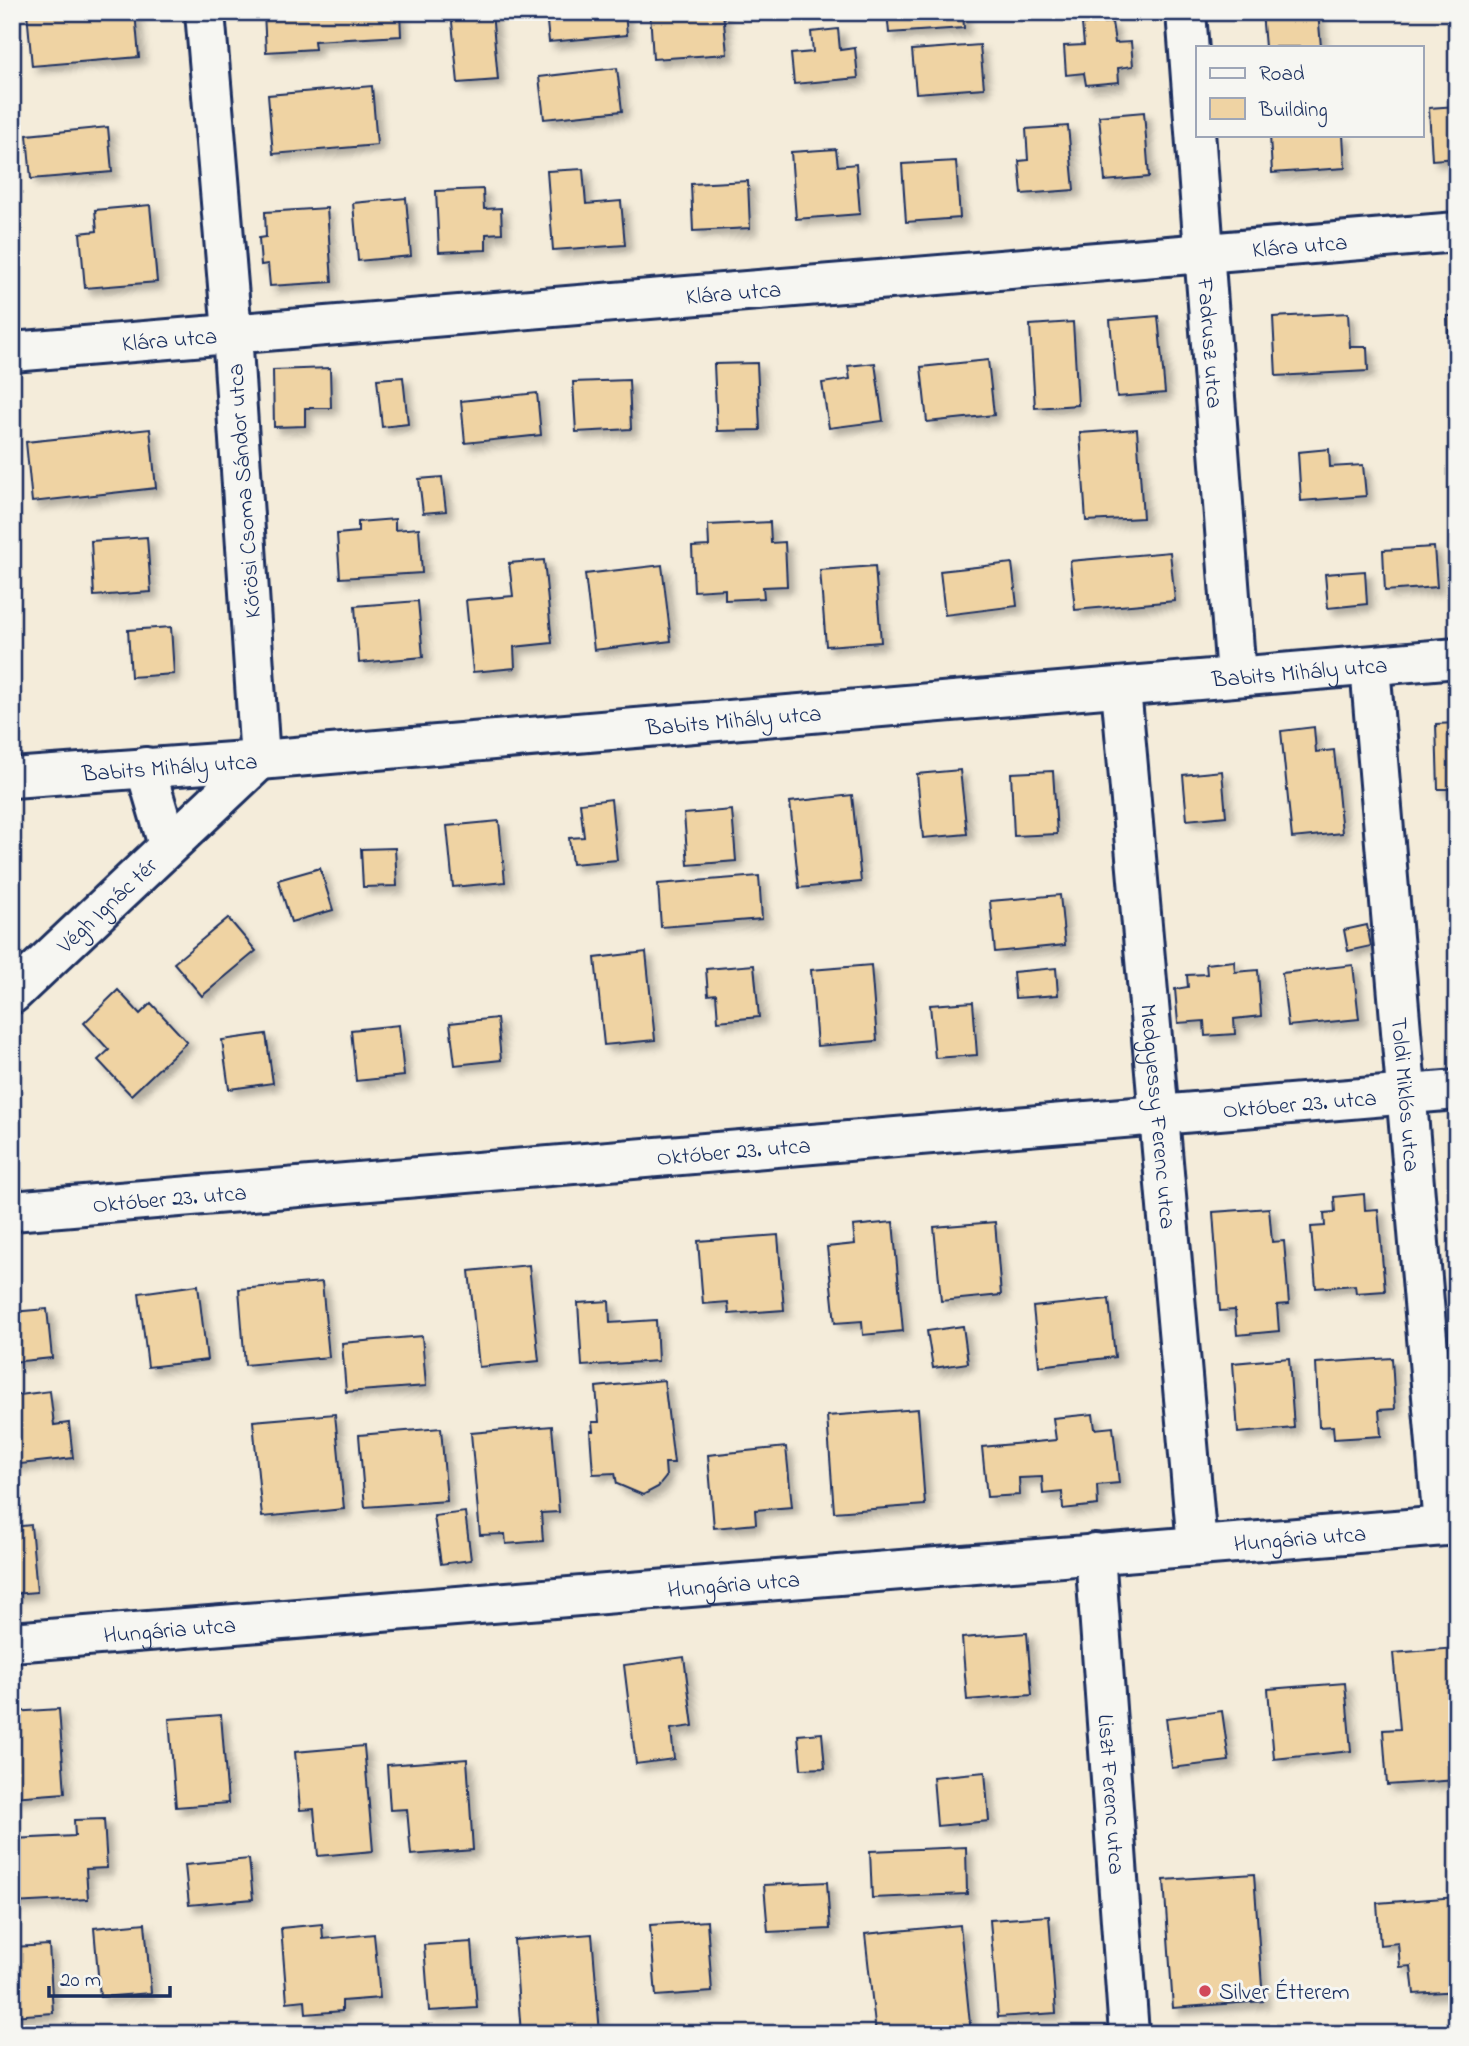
<svg xmlns="http://www.w3.org/2000/svg" width="1469" height="2046" font-family="'Indie Flower',sans-serif">
<style>
.building{fill:#efd3a3;stroke:#1b2f5e;stroke-width:2;filter:url(#shadow)}
.lines{fill:none;stroke-linecap:round;stroke-linejoin:round}
.minor-casing{stroke:#1b2f5e;stroke-width:44}
.minor{stroke:#f6f6f2;stroke-width:38}
.poi-dot{fill:#d1495b;stroke:#f6f6f2;stroke-width:2.5}
.labels{text-anchor:middle;stroke-width:6;stroke-linejoin:round;paint-order:stroke}
.street-label{font-size:23px;fill:#1b2f5e;stroke:#f6f6f2}
.poi-label{font-size:23px;fill:#1b2f5e;stroke:#f6f6f2;text-anchor:start}
</style>
<defs>
<filter id="shadow"><feDropShadow dx="6" dy="6" stdDeviation="3.5" flood-color="#0004"/></filter>
</defs>
<rect width="100%" height="100%" fill="#f4ecda"/>
<filter id="ink" filterUnits="userSpaceOnUse"><feTurbulence type="fractalNoise" baseFrequency=".0143" numOctaves="2"/><feDisplacementMap in="SourceGraphic" scale="14" xChannelSelector="R" yChannelSelector="G"/><feConvolveMatrix kernelMatrix="1 2 1 2 8 2 1 2 1" color-interpolation-filters="sRGB"/></filter>
<g filter="url(#ink)">
<g class="building">
<path d="M 27,12 L 135,12 L 139,57 L 32,66 Z"/>
<path d="M 264,12 L 400,12 L 401,36 L 314,41 L 315,49 L 266,52 Z"/>
<path d="M 451,12 L 492,12 L 498,80 L 458,83 Z"/>
<path d="M 546,12 L 625,12 L 627,35 L 549,42 Z"/>
<path d="M 650,12 L 723,12 L 727,54 L 653,59 Z"/>
<path d="M 887,12 L 963,12 L 964,28 L 889,33 Z"/>
<path d="M 1262,12 L 1318,12 L 1321,47 L 1265,47 Z"/>
<path d="M 1112,22 L 1115,43 L 1131,42 L 1133,66 L 1118,68 L 1119,82 L 1086,85 L 1084,73 L 1066,75 L 1064,46 L 1084,45 L 1082,24 Z"/>
<path d="M 838,29 L 840,50 L 855,48 L 858,78 L 794,84 L 791,54 L 813,52 L 811,32 Z"/>
<path d="M 980,45 L 984,88 L 916,93 L 912,50 Z"/>
<path d="M 617,68 L 622,111 L 544,119 L 539,77 Z"/>
<path d="M 372,86 L 377,145 L 273,154 L 268,95 Z"/>
<path d="M 1457,106 L 1457,158 L 1432,160 L 1429,108 Z"/>
<path d="M 1144,112 L 1149,177 L 1105,181 L 1099,116 Z"/>
<path d="M 1068,126 L 1074,190 L 1022,194 L 1019,161 L 1028,160 L 1026,129 Z"/>
<path d="M 108,127 L 112,172 L 31,179 L 27,135 Z"/>
<path d="M 1270,135 L 1343,135 L 1345,168 L 1272,173 Z"/>
<path d="M 836,149 L 838,166 L 856,164 L 860,214 L 796,219 L 791,152 Z"/>
<path d="M 956,161 L 960,218 L 906,222 L 902,164 Z"/>
<path d="M 583,169 L 586,204 L 621,201 L 625,245 L 553,250 L 547,171 Z"/>
<path d="M 748,181 L 750,228 L 693,231 L 691,184 Z"/>
<path d="M 483,189 L 484,209 L 501,208 L 502,233 L 486,234 L 486,250 L 439,252 L 436,191 Z"/>
<path d="M 406,198 L 411,256 L 358,261 L 353,203 Z"/>
<path d="M 150,205 L 157,282 L 85,288 L 80,233 L 97,231 L 95,210 Z"/>
<path d="M 327,208 L 332,282 L 270,286 L 268,264 L 261,265 L 259,238 L 266,237 L 265,212 Z"/>
<path d="M 1348,313 L 1350,347 L 1367,347 L 1368,371 L 1276,376 L 1273,317 Z"/>
<path d="M 1158,316 L 1165,393 L 1117,397 L 1110,320 Z"/>
<path d="M 1447,316 L 1457,316 L 1457,359 L 1449,359 Z"/>
<path d="M 1073,322 L 1078,405 L 1035,408 L 1030,325 Z"/>
<path d="M 988,360 L 994,415 L 927,422 L 921,367 Z"/>
<path d="M 757,363 L 760,430 L 717,431 L 714,364 Z"/>
<path d="M 875,363 L 883,421 L 829,428 L 822,383 L 850,379 L 848,366 Z"/>
<path d="M 330,368 L 331,408 L 305,408 L 305,426 L 274,427 L 273,370 Z"/>
<path d="M 403,377 L 408,424 L 382,427 L 377,379 Z"/>
<path d="M 629,380 L 631,429 L 576,432 L 573,382 Z"/>
<path d="M 537,393 L 541,435 L 465,443 L 461,401 Z"/>
<path d="M 150,429 L 156,488 L 32,502 L 26,442 Z"/>
<path d="M 1137,429 L 1143,518 L 1086,521 L 1080,433 Z"/>
<path d="M 1329,449 L 1330,467 L 1363,465 L 1366,496 L 1301,501 L 1298,452 Z"/>
<path d="M 442,477 L 446,511 L 423,513 L 419,479 Z"/>
<path d="M 395,519 L 395,530 L 419,528 L 422,573 L 340,578 L 337,534 L 358,532 L 358,522 Z"/>
<path d="M 770,522 L 771,543 L 785,542 L 787,586 L 763,587 L 764,598 L 725,600 L 725,589 L 694,591 L 692,547 L 709,546 L 708,525 Z"/>
<path d="M 147,537 L 151,592 L 94,596 L 91,541 Z"/>
<path d="M 1434,547 L 1437,587 L 1385,591 L 1383,550 Z"/>
<path d="M 1170,552 L 1175,601 L 1075,610 L 1070,561 Z"/>
<path d="M 544,560 L 552,643 L 514,647 L 515,668 L 473,672 L 466,600 L 513,596 L 509,563 Z"/>
<path d="M 1012,563 L 1017,606 L 945,615 L 940,571 Z"/>
<path d="M 662,565 L 671,641 L 594,650 L 585,574 Z"/>
<path d="M 875,566 L 881,642 L 826,646 L 820,570 Z"/>
<path d="M 1365,571 L 1367,604 L 1328,608 L 1325,574 Z"/>
<path d="M 418,601 L 423,657 L 359,663 L 355,606 Z"/>
<path d="M 171,627 L 174,674 L 131,677 L 128,630 Z"/>
<path d="M 1457,723 L 1457,789 L 1438,789 L 1436,724 Z"/>
<path d="M 1314,727 L 1316,752 L 1334,750 L 1342,833 L 1292,838 L 1281,731 Z"/>
<path d="M 960,770 L 967,834 L 923,838 L 917,774 Z"/>
<path d="M 1053,771 L 1057,834 L 1014,836 L 1011,773 Z"/>
<path d="M 1222,771 L 1226,816 L 1187,820 L 1183,775 Z"/>
<path d="M 852,795 L 861,882 L 799,888 L 790,802 Z"/>
<path d="M 611,799 L 617,860 L 572,864 L 569,838 L 584,837 L 580,803 Z"/>
<path d="M 732,810 L 736,861 L 688,865 L 684,814 Z"/>
<path d="M 499,821 L 505,882 L 453,887 L 447,826 Z"/>
<path d="M 395,848 L 397,886 L 363,887 L 361,849 Z"/>
<path d="M 320,868 L 333,910 L 291,922 L 278,880 Z"/>
<path d="M 759,876 L 762,919 L 661,927 L 658,884 Z"/>
<path d="M 1060,895 L 1065,945 L 995,952 L 990,901 Z"/>
<path d="M 228,918 L 256,951 L 202,996 L 174,963 Z"/>
<path d="M 1367,925 L 1371,946 L 1348,951 L 1344,930 Z"/>
<path d="M 646,952 L 655,1040 L 604,1045 L 595,958 Z"/>
<path d="M 1234,961 L 1235,972 L 1258,970 L 1261,1016 L 1234,1019 L 1235,1034 L 1205,1036 L 1204,1021 L 1178,1023 L 1175,989 L 1188,987 L 1187,975 L 1207,974 L 1206,964 Z"/>
<path d="M 754,965 L 759,1017 L 718,1021 L 716,994 L 708,995 L 706,969 Z"/>
<path d="M 871,965 L 877,1041 L 817,1046 L 811,970 Z"/>
<path d="M 1353,965 L 1359,1019 L 1288,1026 L 1282,973 Z"/>
<path d="M 1056,968 L 1058,995 L 1015,998 L 1013,972 Z"/>
<path d="M 118,990 L 140,1014 L 151,1003 L 187,1042 L 131,1095 L 98,1060 L 109,1050 L 84,1023 Z"/>
<path d="M 973,1002 L 977,1055 L 935,1058 L 930,1005 Z"/>
<path d="M 497,1018 L 501,1060 L 455,1065 L 450,1023 Z"/>
<path d="M 399,1025 L 404,1076 L 356,1081 L 351,1030 Z"/>
<path d="M 266,1034 L 273,1083 L 229,1089 L 222,1040 Z"/>
<path d="M 1364,1194 L 1365,1210 L 1378,1209 L 1385,1291 L 1356,1293 L 1355,1285 L 1316,1288 L 1311,1227 L 1325,1226 L 1324,1213 L 1335,1212 L 1334,1197 Z"/>
<path d="M 1269,1208 L 1272,1242 L 1284,1241 L 1289,1304 L 1277,1305 L 1279,1331 L 1237,1335 L 1235,1310 L 1220,1311 L 1213,1212 Z"/>
<path d="M 893,1222 L 903,1331 L 863,1335 L 862,1321 L 835,1323 L 827,1247 L 855,1244 L 853,1226 Z"/>
<path d="M 995,1222 L 1001,1295 L 941,1301 L 934,1227 Z"/>
<path d="M 778,1235 L 784,1310 L 729,1314 L 728,1302 L 703,1304 L 698,1241 Z"/>
<path d="M 529,1265 L 539,1361 L 479,1367 L 469,1271 Z"/>
<path d="M 322,1282 L 329,1357 L 245,1365 L 239,1289 Z"/>
<path d="M 198,1285 L 207,1360 L 148,1367 L 139,1293 Z"/>
<path d="M 1109,1299 L 1115,1357 L 1039,1366 L 1033,1307 Z"/>
<path d="M 609,1301 L 610,1323 L 656,1320 L 658,1361 L 582,1366 L 578,1303 Z"/>
<path d="M 47,1309 L 52,1358 L 12,1362 L 12,1312 Z"/>
<path d="M 963,1326 L 968,1363 L 933,1368 L 927,1331 Z"/>
<path d="M 422,1336 L 426,1386 L 346,1392 L 342,1343 Z"/>
<path d="M 1289,1358 L 1294,1428 L 1238,1433 L 1233,1363 Z"/>
<path d="M 1392,1358 L 1395,1409 L 1379,1410 L 1381,1436 L 1334,1439 L 1333,1426 L 1319,1427 L 1316,1363 Z"/>
<path d="M 664,1380 L 674,1463 L 665,1463 L 666,1477 L 658,1487 L 643,1495 L 617,1484 L 615,1473 L 593,1474 L 590,1431 L 593,1431 L 592,1422 L 599,1422 L 596,1387 Z"/>
<path d="M 50,1391 L 54,1425 L 69,1423 L 73,1458 L 12,1465 L 12,1396 Z"/>
<path d="M 918,1409 L 925,1505 L 834,1512 L 827,1416 Z"/>
<path d="M 335,1414 L 344,1509 L 262,1517 L 253,1421 Z"/>
<path d="M 1093,1414 L 1095,1429 L 1113,1427 L 1119,1483 L 1097,1485 L 1098,1505 L 1063,1509 L 1062,1492 L 1043,1494 L 1042,1477 L 1019,1478 L 1020,1495 L 987,1497 L 982,1447 L 1056,1440 L 1053,1418 Z"/>
<path d="M 552,1426 L 559,1512 L 541,1513 L 543,1541 L 506,1544 L 505,1534 L 480,1535 L 471,1433 Z"/>
<path d="M 441,1428 L 447,1501 L 365,1507 L 359,1435 Z"/>
<path d="M 786,1447 L 792,1507 L 755,1510 L 756,1524 L 714,1528 L 708,1455 Z"/>
<path d="M 465,1512 L 471,1560 L 441,1564 L 434,1516 Z"/>
<path d="M 31,1525 L 37,1592 L 12,1594 L 12,1527 Z"/>
<path d="M 1027,1633 L 1032,1695 L 967,1700 L 962,1638 Z"/>
<path d="M 1457,1648 L 1457,1780 L 1387,1785 L 1383,1730 L 1400,1729 L 1393,1653 Z"/>
<path d="M 684,1657 L 693,1726 L 671,1729 L 674,1759 L 636,1764 L 624,1665 Z"/>
<path d="M 1345,1683 L 1351,1751 L 1274,1759 L 1268,1689 Z"/>
<path d="M 59,1709 L 65,1793 L 12,1797 L 12,1712 Z"/>
<path d="M 1222,1711 L 1229,1761 L 1172,1768 L 1166,1718 Z"/>
<path d="M 221,1715 L 228,1803 L 176,1807 L 169,1719 Z"/>
<path d="M 822,1733 L 825,1768 L 801,1769 L 798,1735 Z"/>
<path d="M 364,1746 L 373,1851 L 318,1856 L 314,1809 L 300,1810 L 295,1752 Z"/>
<path d="M 467,1759 L 473,1850 L 411,1855 L 407,1809 L 390,1810 L 387,1765 Z"/>
<path d="M 985,1772 L 989,1821 L 937,1826 L 933,1777 Z"/>
<path d="M 104,1819 L 107,1868 L 86,1869 L 88,1899 L 12,1903 L 12,1839 L 75,1836 L 74,1820 Z"/>
<path d="M 966,1847 L 967,1894 L 872,1898 L 870,1851 Z"/>
<path d="M 249,1859 L 253,1899 L 189,1905 L 185,1865 Z"/>
<path d="M 1254,1874 L 1263,2001 L 1173,2008 L 1164,1880 Z"/>
<path d="M 827,1882 L 830,1929 L 768,1932 L 764,1885 Z"/>
<path d="M 1457,1897 L 1457,1991 L 1414,1994 L 1411,1966 L 1400,1967 L 1398,1943 L 1380,1945 L 1377,1903 Z"/>
<path d="M 1049,1916 L 1056,2013 L 998,2017 L 990,1920 Z"/>
<path d="M 707,1921 L 712,1992 L 656,1996 L 650,1925 Z"/>
<path d="M 145,1923 L 151,1993 L 100,1997 L 94,1928 Z"/>
<path d="M 322,1924 L 323,1939 L 374,1934 L 380,1998 L 342,2001 L 342,2011 L 306,2014 L 305,2000 L 287,2002 L 281,1928 Z"/>
<path d="M 960,1925 L 971,2034 L 876,2034 L 865,1934 Z"/>
<path d="M 592,1934 L 600,2034 L 521,2034 L 514,1940 Z"/>
<path d="M 472,1942 L 477,2008 L 429,2011 L 424,1945 Z"/>
<path d="M 49,1945 L 53,2013 L 12,2016 L 12,1947 Z"/>
</g>
<g class="lines">
<g class="minor-casing">
<g id="minor">
<path id="s1" d="M 1186,12 L 1236,676"/>
<path id="s2" d="M 12,352 L 1457,232"/>
<path id="s3" d="M 1370,666 L 1443,1526"/>
<path id="s4" d="M 1121,688 L 1197,1545"/>
<path d="M 145,767 L 168,845"/>
<path id="s5" d="M 12,778 L 260,760 L 1457,658"/>
<path id="s6" d="M 12,994 L 260,760 L 232,333 L 205,12"/>
<path id="s7" d="M 12,1211 L 1457,1090"/>
<path id="s8" d="M 1095,1553 L 1129,2034"/>
<path id="s9" d="M 12,1642 L 1457,1525"/>
</g>
</g>
<use href="#minor" class="minor"/>
</g>
</g>
<circle class="poi-dot" cx="1205" cy="1991" r="7"/>
<g class="labels">
<g class="street-label">
<text dy="8" stroke="none"><textPath href="#s2" startOffset="1292">Klára utca</textPath></text>
<text dy="8" stroke="none"><textPath href="#s2" startOffset="724">Klára utca</textPath></text>
<text dy="8" stroke="none"><textPath href="#s2" startOffset="158">Klára utca</textPath></text>
<text dy="8" stroke="none"><textPath href="#s1" startOffset="332">Fadrusz utca</textPath></text>
<text transform="translate(243 491) rotate(-94)" y="8">Kőrösi Csoma Sándor utca</text>
<text dy="8" stroke="none"><textPath href="#s5" startOffset="1292">Babits Mihály utca</textPath></text>
<text dy="8" stroke="none"><textPath href="#s5" startOffset="724">Babits Mihály utca</textPath></text>
<text dy="8" stroke="none"><textPath href="#s5" startOffset="158">Babits Mihály utca</textPath></text>
<text dy="8" stroke="none"><textPath href="#s6" startOffset="130">Végh Ignác tér</textPath></text>
<text dy="8" stroke="none"><textPath href="#s3" startOffset="430">Toldi Miklós utca</textPath></text>
<text dy="8" stroke="none"><textPath href="#s7" startOffset="1292">Október 23. utca</textPath></text>
<text dy="8" stroke="none"><textPath href="#s4" startOffset="430">Medgyessy Ferenc utca</textPath></text>
<text dy="8" stroke="none"><textPath href="#s7" startOffset="724">Október 23. utca</textPath></text>
<text dy="8" stroke="none"><textPath href="#s7" startOffset="158">Október 23. utca</textPath></text>
<text dy="8" stroke="none"><textPath href="#s9" startOffset="1292">Hungária utca</textPath></text>
<text dy="8" stroke="none"><textPath href="#s9" startOffset="724">Hungária utca</textPath></text>
<text dy="8" stroke="none"><textPath href="#s9" startOffset="158">Hungária utca</textPath></text>
<text dy="8" stroke="none"><textPath href="#s8" startOffset="242">Liszt Ferenc utca</textPath></text>
</g>
<g class="poi-label">
<text x="1219" y="1999">Silver Étterem</text>
</g>
</g>
<rect width="1469" height="2046" fill="none" stroke="#f6f6f2" stroke-width="42"/>
<rect x="21" y="21" width="1427" height="2004" fill="none" stroke="#1b2f5e" stroke-width="2.5" filter="url(#ink)"/>
<rect x="1196" y="46" width="228" height="91" fill="#f6f6f2" stroke="#9ea6b7" stroke-width="2"/>
<rect x="1210" y="68" width="35" height="10" fill="#f6f6f2" stroke="#9ea6b7" stroke-width="2"/>
<text x="1259" y="80" font-size="21" fill="#1b2f5e">Road</text>
<rect x="1210" y="98" width="35" height="21" fill="#efd3a3" stroke="#9ea6b7" stroke-width="2"/>
<text x="1259" y="116" font-size="21" fill="#1b2f5e">Building</text>
<path d="M49 1986v10h121v-10" fill="none" stroke="#1b2f5e" stroke-width="3.5"/>
<text x="60" y="1986" font-size="21" fill="#1b2f5e" stroke="#f6f6f2" stroke-width="5" paint-order="stroke">20 m</text>
</svg>
